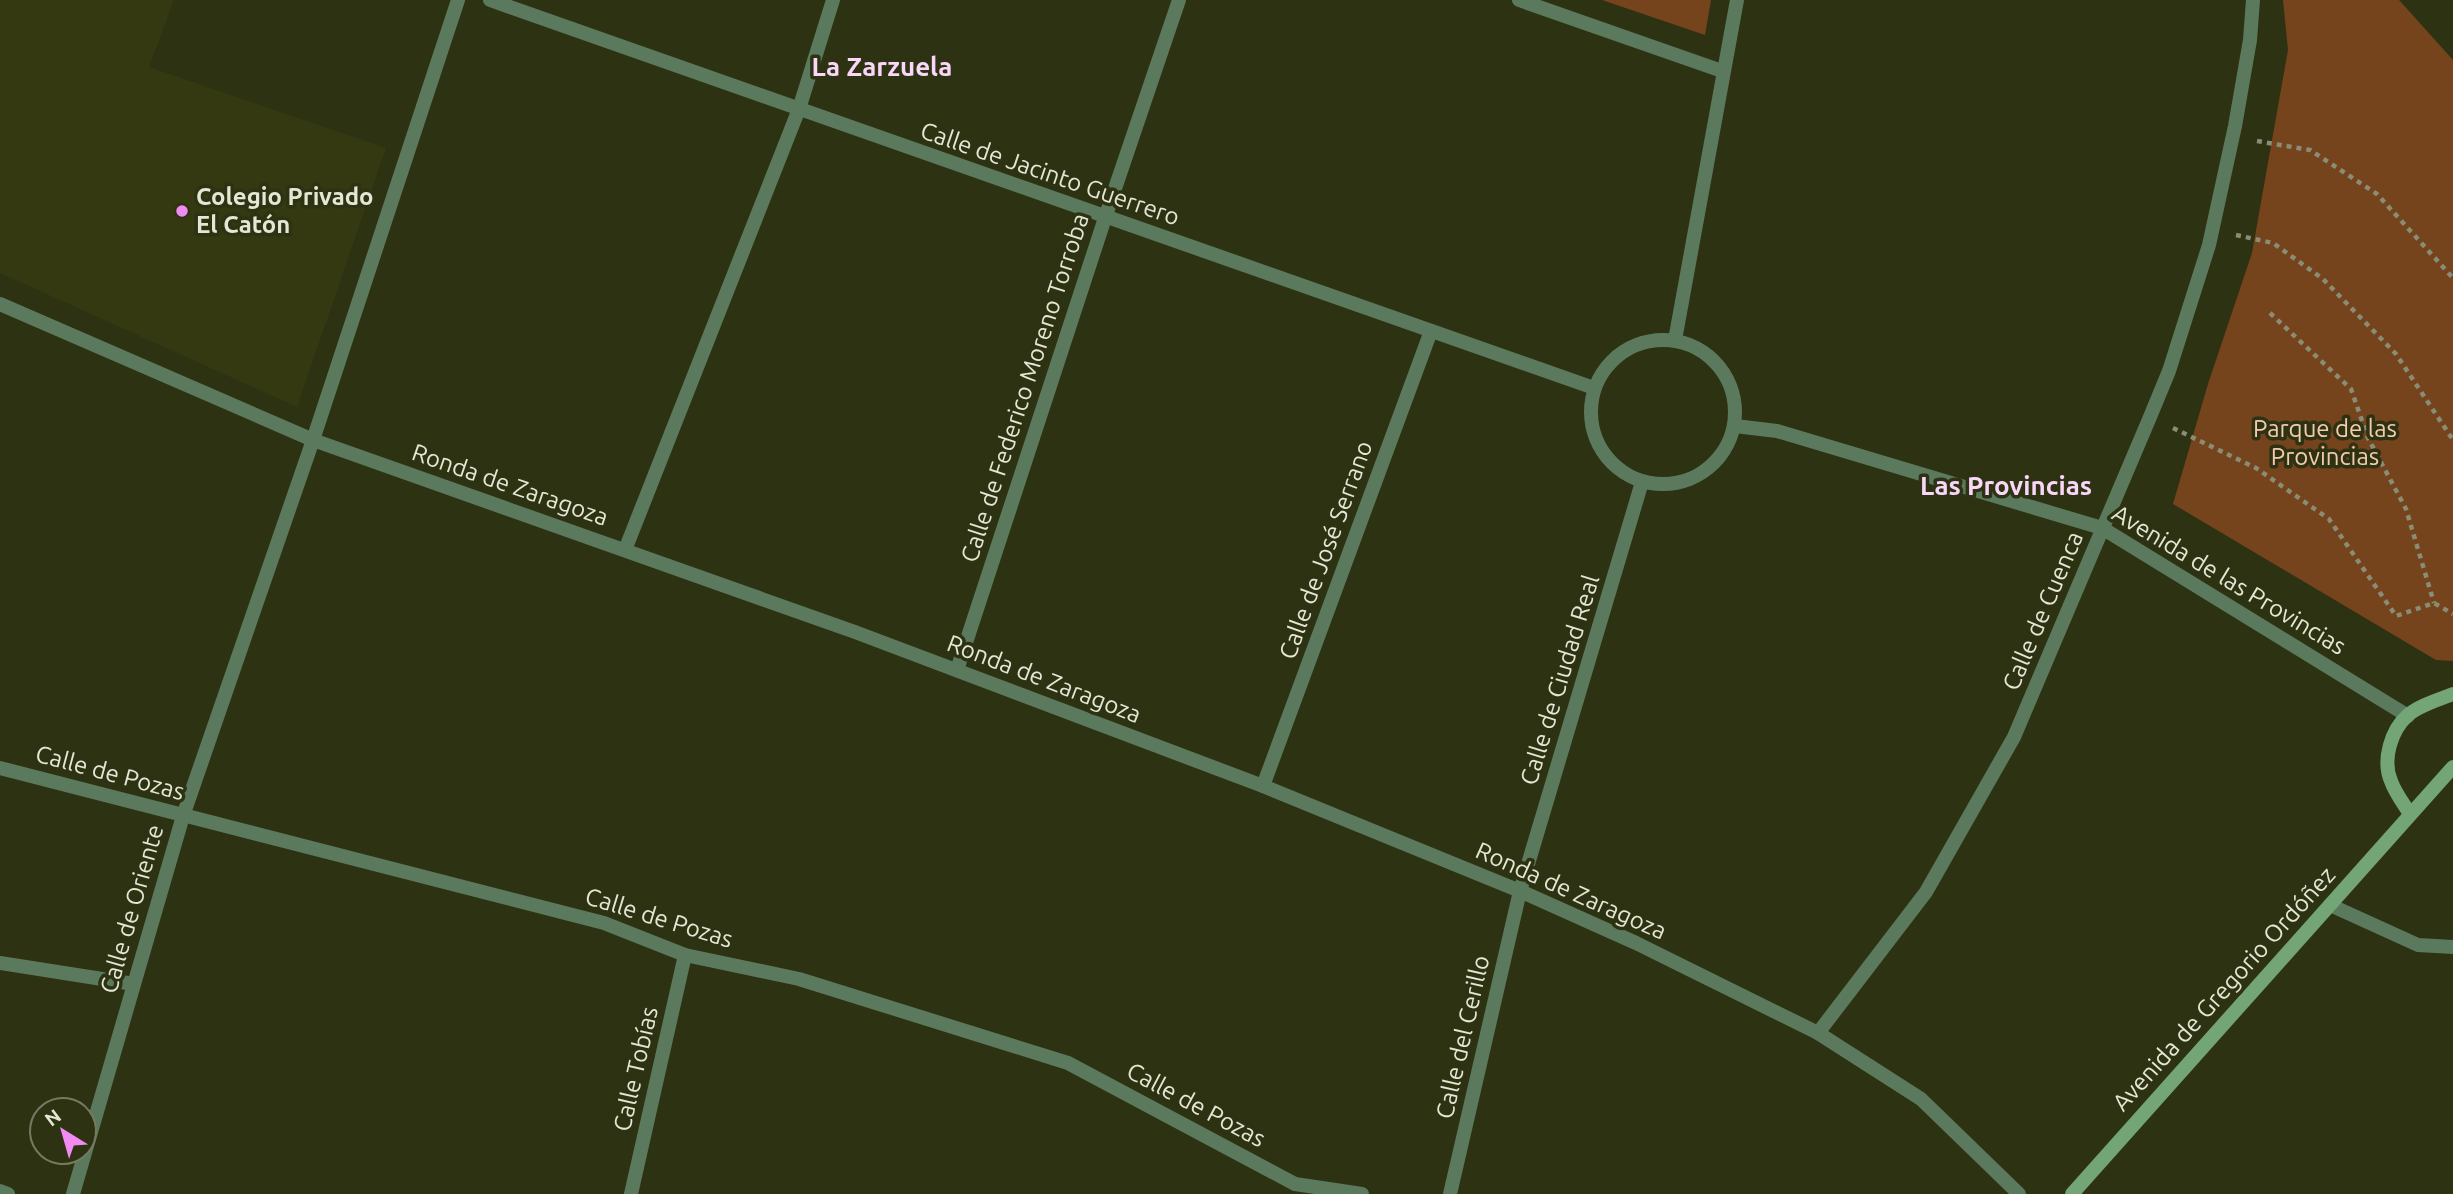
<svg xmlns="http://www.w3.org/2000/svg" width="2453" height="1194" font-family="Ubuntu,sans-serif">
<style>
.built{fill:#343912}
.green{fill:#76441c}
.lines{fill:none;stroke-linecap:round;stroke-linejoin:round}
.path{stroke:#898d75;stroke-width:4.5;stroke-dasharray:5 5;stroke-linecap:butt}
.street{stroke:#5b7a5d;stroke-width:14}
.secondary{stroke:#73a576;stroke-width:14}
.poi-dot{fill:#f28af3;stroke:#2d3213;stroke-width:2.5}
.labels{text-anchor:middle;stroke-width:7;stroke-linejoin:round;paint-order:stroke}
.street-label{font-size:24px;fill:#e3e7d4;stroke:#2d3213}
.poi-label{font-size:24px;font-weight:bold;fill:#e3e7d4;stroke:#2d3213;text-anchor:start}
.park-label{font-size:24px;fill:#f5cbad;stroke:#2d3213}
.neighbourhood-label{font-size:26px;font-weight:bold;fill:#fad7f9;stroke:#2d3213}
</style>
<rect width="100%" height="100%" fill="#2d3213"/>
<path class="built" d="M 0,0 L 174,0 L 149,67 L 386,148 L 297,407 L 0,273 Z"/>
<g class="green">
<path d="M 1602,0 L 1711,0 L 1705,35 Z"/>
<path d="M 2283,0 L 2399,0 L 2453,60 L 2453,661 L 2436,660 L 2173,504 L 2208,384 L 2252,253 L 2288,50 Z"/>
</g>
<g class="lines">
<g class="path">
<path d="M 2257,141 L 2310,150 L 2377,194 L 2453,278"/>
<path d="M 2236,235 L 2273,243 L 2323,279 L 2396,354 L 2453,440"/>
<path d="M 2270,313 L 2351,389 L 2368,438 L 2406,509 L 2434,603"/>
<path d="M 2173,428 L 2256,468 L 2329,519 L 2396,616 L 2434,603 L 2453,614"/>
</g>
<g class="street">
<path d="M 490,0 L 1594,388"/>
<path d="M 1519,0 L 1722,71"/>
<path d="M 0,304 L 313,440 L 855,632 L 1263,786 L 1520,891 L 1636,943 L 1818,1033 L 1921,1099 L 2019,1194"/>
<circle cx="1663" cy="412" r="72"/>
<path d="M 1675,340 L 1737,0"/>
<path d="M 1735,426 L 1777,431 L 2102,528 L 2408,716"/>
<path d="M 625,550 L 799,109 L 833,0"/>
<path d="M 957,670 L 1105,218 L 1179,0"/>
<path d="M 0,768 L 604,923 L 685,955 L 799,979 L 1068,1063 L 1295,1184 L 1362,1194"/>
<path d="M 1263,786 L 1431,331"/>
<path d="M 2330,905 L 2418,945 L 2453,947"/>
<path d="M 0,963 L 134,984"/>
<path d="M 1818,1033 L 1926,892 L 2014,737 L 2150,417 L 2169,371 L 2209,245 L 2235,126 L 2250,40 L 2253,0"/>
<path d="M 0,1191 L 8,1194"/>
<path d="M 73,1194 L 183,816 L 313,440 L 458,0"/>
<path d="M 631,1194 L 685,955"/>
<path d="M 1450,1194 L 1520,891 L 1642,482"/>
</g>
<g class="secondary">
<path d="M 2410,814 C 2404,804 2395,793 2391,781 C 2382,760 2391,730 2408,715 C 2420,705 2438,700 2453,694"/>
<path d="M 2072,1194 L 2453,767"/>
</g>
</g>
<circle class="poi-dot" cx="182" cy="211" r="7"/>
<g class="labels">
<g class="street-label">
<text transform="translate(1050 174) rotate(19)" y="8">Calle de Jacinto Guerrero</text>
<text transform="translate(1025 388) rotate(-72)" y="8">Calle de Federico Moreno Torroba</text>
<text transform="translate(510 485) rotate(19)" y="8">Ronda de Zaragoza</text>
<text transform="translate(1326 550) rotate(-70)" y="8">Calle de José Serrano</text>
<text transform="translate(2229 580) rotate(31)" y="8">Avenida de las Provincias</text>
<text transform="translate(2043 611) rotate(-67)" y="8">Calle de Cuenca</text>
<text transform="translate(1044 679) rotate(21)" y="8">Ronda de Zaragoza</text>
<text transform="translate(1560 680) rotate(-73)" y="8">Calle de Ciudad Real</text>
<text transform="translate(110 773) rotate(15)" y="8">Calle de Pozas</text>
<text transform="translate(1571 891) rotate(24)" y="8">Ronda de Zaragoza</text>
<text transform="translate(132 909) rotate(-74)" y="8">Calle de Oriente</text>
<text transform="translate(659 918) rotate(17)" y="8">Calle de Pozas</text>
<text transform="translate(2224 989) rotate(-48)" y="8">Avenida de Gregorio Ordóñez</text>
<text transform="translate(1463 1037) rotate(-77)" y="8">Calle del Cerillo</text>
<text transform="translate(636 1069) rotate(-77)" y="8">Calle Tobías</text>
<text transform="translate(1196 1105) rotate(28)" y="8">Calle de Pozas</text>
</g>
<g class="poi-label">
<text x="196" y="205">Colegio Privado<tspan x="196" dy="28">El Catón</tspan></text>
</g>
<g class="park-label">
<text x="2325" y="437">Parque de las<tspan x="2325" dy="28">Provincias</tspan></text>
</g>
<g class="neighbourhood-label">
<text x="882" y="76">La Zarzuela</text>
<text x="2006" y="495">Las Provincias</text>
</g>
</g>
<g transform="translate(63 1131) rotate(323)"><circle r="33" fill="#2d3213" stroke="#767a60" stroke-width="2"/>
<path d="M0-5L12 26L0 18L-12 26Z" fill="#f28af3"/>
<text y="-10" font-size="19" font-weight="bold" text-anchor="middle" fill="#e3e7d4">N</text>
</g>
</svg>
